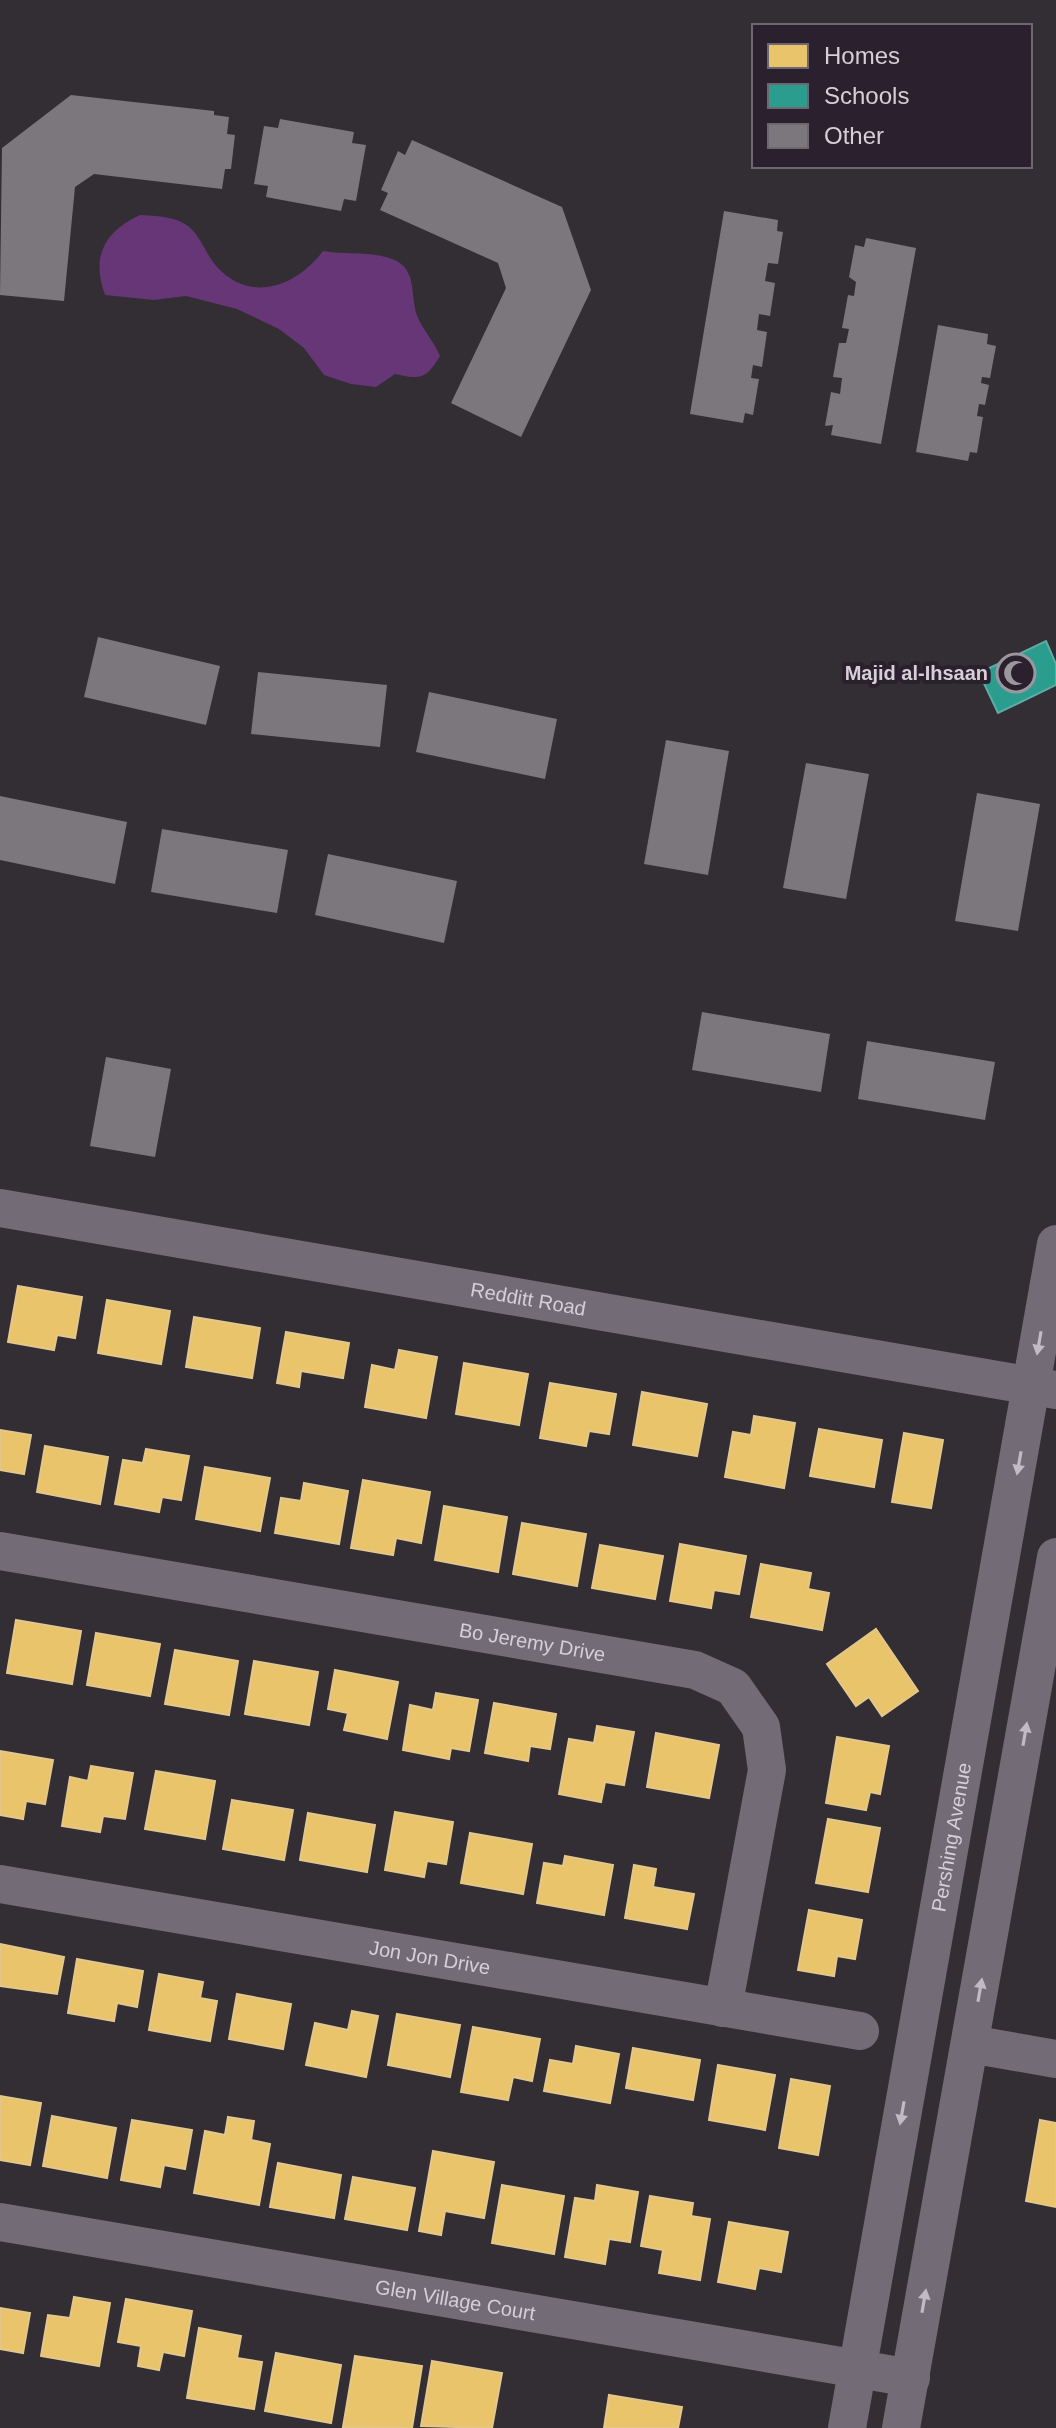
<svg xmlns="http://www.w3.org/2000/svg" width="1056" height="2428" font-family="Arial,sans-serif">
<style>
.water{fill:#663677}
.homes{fill:#e9c46a;stroke:#e3c78b;stroke-width:2}
.schools{fill:#2a9d8f;stroke:#5daca5;stroke-width:2}
.building{fill:#7c777d}
.lines{fill:none;stroke-linecap:round;stroke-linejoin:round}
.minor{stroke:#736b75;stroke-width:38}
.oneway{fill:#c1bbc4}
.labels{text-anchor:middle;stroke-width:8;stroke-linejoin:round;paint-order:stroke}
.poi-label{font-size:20px;font-weight:bold;fill:#d5cfd8;stroke:#2a202e;text-anchor:end}
.street-label{font-size:20px;fill:#d5cfd8;stroke:#2a202e}
</style>
<rect width="100%" height="100%" fill="#332e34"/>
<path class="water" d="M 140,215 C 156,216 175,216 188,226 C 201,236 206,255 217,267 C 251,304 297,286 323,251 C 345,255 371,251 392,259 C 419,269 409,297 418,318 C 424,331 434,342 440,356 C 426,379 421,380 395,374 L 376,387 L 351,384 L 324,375 L 304,348 L 279,329 L 237,309 L 186,296 L 154,300 L 105,295 C 91,256 104,232 140,215 Z"/>
<g class="homes">
<path d="M 18,1286 L 82,1297 L 75,1338 L 57,1335 L 54,1350 L 8,1342 Z"/>
<path d="M 107,1300 L 170,1311 L 161,1364 L 98,1353 Z"/>
<path d="M 194,1317 L 260,1328 L 252,1378 L 186,1367 Z"/>
<path d="M 286,1332 L 349,1343 L 343,1378 L 301,1371 L 299,1387 L 277,1383 Z"/>
<path d="M 399,1350 L 437,1357 L 426,1418 L 365,1407 L 372,1365 L 395,1370 Z"/>
<path d="M 464,1363 L 528,1374 L 519,1425 L 456,1414 Z"/>
<path d="M 550,1383 L 616,1394 L 609,1434 L 589,1431 L 586,1446 L 540,1438 Z"/>
<path d="M 642,1392 L 707,1404 L 697,1456 L 633,1445 Z"/>
<path d="M 754,1416 L 795,1423 L 784,1488 L 725,1477 L 733,1432 L 751,1435 Z"/>
<path d="M 819,1429 L 882,1440 L 874,1487 L 810,1476 Z"/>
<path d="M 0,1430 L 31,1435 L 24,1474 L 0,1470 Z"/>
<path d="M 904,1433 L 943,1440 L 931,1508 L 892,1502 Z"/>
<path d="M 45,1446 L 108,1457 L 100,1504 L 37,1492 Z"/>
<path d="M 146,1449 L 189,1456 L 181,1500 L 162,1497 L 159,1512 L 115,1504 L 123,1460 L 143,1463 Z"/>
<path d="M 205,1467 L 270,1478 L 260,1531 L 196,1519 Z"/>
<path d="M 363,1480 L 430,1492 L 421,1543 L 396,1538 L 393,1555 L 351,1548 Z"/>
<path d="M 304,1483 L 348,1491 L 339,1544 L 275,1533 L 281,1498 L 301,1501 Z"/>
<path d="M 444,1506 L 507,1517 L 498,1572 L 435,1560 Z"/>
<path d="M 522,1523 L 586,1534 L 577,1586 L 513,1574 Z"/>
<path d="M 680,1544 L 746,1556 L 739,1594 L 714,1590 L 711,1608 L 670,1601 Z"/>
<path d="M 600,1545 L 663,1556 L 655,1599 L 592,1588 Z"/>
<path d="M 761,1564 L 811,1573 L 808,1589 L 829,1593 L 822,1630 L 751,1617 Z"/>
<path d="M 16,1620 L 81,1631 L 72,1684 L 7,1673 Z"/>
<path d="M 876,1629 L 918,1691 L 882,1716 L 869,1697 L 856,1706 L 827,1664 Z"/>
<path d="M 96,1633 L 160,1644 L 150,1696 L 87,1685 Z"/>
<path d="M 175,1650 L 238,1661 L 229,1715 L 165,1704 Z"/>
<path d="M 254,1661 L 318,1672 L 309,1725 L 245,1714 Z"/>
<path d="M 335,1670 L 398,1682 L 387,1739 L 344,1730 L 348,1713 L 328,1709 Z"/>
<path d="M 436,1693 L 478,1700 L 469,1751 L 451,1748 L 449,1759 L 403,1750 L 410,1705 L 433,1710 Z"/>
<path d="M 494,1703 L 556,1714 L 550,1749 L 530,1746 L 528,1761 L 485,1753 Z"/>
<path d="M 597,1726 L 634,1732 L 624,1785 L 605,1782 L 601,1802 L 559,1794 L 569,1739 L 594,1743 Z"/>
<path d="M 656,1733 L 719,1745 L 709,1798 L 647,1787 Z"/>
<path d="M 837,1737 L 889,1746 L 880,1794 L 870,1792 L 866,1810 L 826,1803 Z"/>
<path d="M 0,1751 L 53,1760 L 45,1804 L 26,1801 L 23,1819 L 0,1815 Z"/>
<path d="M 91,1766 L 133,1773 L 125,1819 L 103,1816 L 100,1832 L 62,1826 L 70,1777 L 88,1781 Z"/>
<path d="M 156,1771 L 215,1781 L 205,1839 L 145,1829 Z"/>
<path d="M 232,1800 L 293,1810 L 284,1860 L 223,1849 Z"/>
<path d="M 395,1812 L 453,1822 L 446,1864 L 427,1861 L 424,1877 L 385,1870 Z"/>
<path d="M 308,1813 L 375,1825 L 367,1872 L 300,1860 Z"/>
<path d="M 828,1819 L 880,1828 L 868,1892 L 816,1883 Z"/>
<path d="M 470,1833 L 532,1844 L 523,1894 L 461,1883 Z"/>
<path d="M 565,1856 L 613,1865 L 604,1915 L 537,1903 L 544,1863 L 563,1866 Z"/>
<path d="M 634,1865 L 656,1869 L 653,1887 L 694,1894 L 687,1929 L 625,1918 Z"/>
<path d="M 809,1910 L 862,1920 L 855,1959 L 837,1956 L 834,1976 L 798,1970 Z"/>
<path d="M 0,1944 L 64,1957 L 57,1994 L 0,1986 Z"/>
<path d="M 77,1959 L 143,1971 L 137,2007 L 117,2003 L 114,2021 L 68,2013 Z"/>
<path d="M 159,1974 L 203,1982 L 200,1998 L 217,2001 L 210,2041 L 149,2030 Z"/>
<path d="M 237,1994 L 291,2004 L 283,2049 L 229,2039 Z"/>
<path d="M 352,2011 L 378,2016 L 366,2077 L 306,2065 L 315,2023 L 348,2030 Z"/>
<path d="M 397,2014 L 460,2025 L 450,2077 L 388,2065 Z"/>
<path d="M 473,2027 L 540,2039 L 532,2081 L 513,2077 L 508,2100 L 461,2092 Z"/>
<path d="M 576,2046 L 619,2054 L 610,2103 L 544,2091 L 550,2060 L 573,2064 Z"/>
<path d="M 633,2048 L 700,2060 L 693,2100 L 626,2088 Z"/>
<path d="M 718,2065 L 775,2075 L 765,2130 L 709,2120 Z"/>
<path d="M 791,2079 L 830,2086 L 818,2155 L 779,2148 Z"/>
<path d="M 0,2096 L 41,2103 L 30,2165 L 0,2160 Z"/>
<path d="M 52,2116 L 116,2128 L 107,2178 L 43,2166 Z"/>
<path d="M 228,2117 L 254,2121 L 251,2140 L 270,2144 L 259,2205 L 194,2193 L 205,2131 L 225,2135 Z"/>
<path d="M 132,2120 L 192,2130 L 185,2169 L 164,2165 L 160,2187 L 121,2180 Z"/>
<path d="M 1040,2120 L 1056,2123 L 1056,2207 L 1026,2201 Z"/>
<path d="M 433,2151 L 494,2162 L 484,2218 L 445,2211 L 441,2235 L 419,2231 Z"/>
<path d="M 278,2163 L 341,2175 L 334,2218 L 270,2207 Z"/>
<path d="M 353,2177 L 415,2188 L 407,2230 L 345,2219 Z"/>
<path d="M 502,2185 L 564,2196 L 554,2254 L 492,2243 Z"/>
<path d="M 597,2185 L 638,2192 L 630,2242 L 609,2239 L 605,2264 L 565,2257 L 575,2198 L 595,2201 Z"/>
<path d="M 650,2196 L 693,2203 L 691,2216 L 710,2219 L 700,2280 L 659,2273 L 663,2250 L 641,2246 Z"/>
<path d="M 729,2222 L 788,2232 L 781,2272 L 759,2268 L 755,2289 L 718,2282 Z"/>
<path d="M 74,2297 L 110,2303 L 99,2366 L 41,2356 L 48,2315 L 70,2318 Z"/>
<path d="M 126,2299 L 192,2311 L 184,2356 L 163,2352 L 159,2370 L 138,2366 L 141,2346 L 118,2342 Z"/>
<path d="M 0,2308 L 30,2313 L 23,2353 L 0,2349 Z"/>
<path d="M 199,2328 L 241,2336 L 237,2358 L 262,2362 L 254,2409 L 187,2398 Z"/>
<path d="M 276,2353 L 341,2365 L 331,2423 L 265,2411 Z"/>
<path d="M 355,2356 L 422,2366 L 412,2428 L 343,2427 Z"/>
<path d="M 432,2361 L 502,2373 L 492,2428 L 421,2426 Z"/>
<path d="M 609,2395 L 682,2407 L 678,2428 L 604,2428 Z"/>
</g>
<path class="schools" d="M 1046,641 L 1056,664 L 1056,685 L 998,713 L 979,673 Z"/>
<g class="building">
<path d="M 71,95 L 214,111 L 214,115 L 229,117 L 227,134 L 235,135 L 231,169 L 225,169 L 222,189 L 94,174 L 75,187 L 64,301 L 0,295 L 2,148 Z"/>
<path d="M 280,119 L 354,132 L 352,143 L 366,145 L 356,201 L 344,199 L 341,211 L 266,197 L 268,186 L 254,184 L 264,126 L 278,128 Z"/>
<path d="M 412,140 L 562,207 L 591,290 L 521,437 L 451,403 L 506,288 L 498,263 L 380,210 L 388,193 L 381,190 L 398,151 L 405,155 Z"/>
<path d="M 724,211 L 778,220 L 777,231 L 783,232 L 778,264 L 768,263 L 765,281 L 775,283 L 770,316 L 759,314 L 757,330 L 767,332 L 762,367 L 753,365 L 751,378 L 759,379 L 753,415 L 745,413 L 743,423 L 690,414 Z"/>
<path d="M 866,238 L 916,248 L 881,444 L 831,435 L 833,425 L 825,426 L 831,392 L 840,394 L 842,378 L 833,377 L 839,343 L 846,343 L 849,329 L 842,328 L 848,295 L 854,296 L 856,282 L 849,277 L 855,245 L 864,247 Z"/>
<path d="M 938,325 L 988,334 L 987,344 L 996,346 L 990,378 L 982,377 L 981,383 L 989,385 L 985,405 L 979,404 L 977,416 L 983,417 L 977,453 L 970,452 L 968,461 L 916,452 Z"/>
<path d="M 98,637 L 220,666 L 206,725 L 84,697 Z"/>
<path d="M 258,672 L 387,685 L 380,747 L 251,734 Z"/>
<path d="M 429,692 L 557,719 L 545,779 L 416,752 Z"/>
<path d="M 666,740 L 729,751 L 708,875 L 644,864 Z"/>
<path d="M 806,763 L 869,774 L 846,899 L 783,888 Z"/>
<path d="M 977,793 L 1040,804 L 1018,931 L 955,921 Z"/>
<path d="M 0,796 L 127,822 L 115,884 L 0,860 Z"/>
<path d="M 162,829 L 288,850 L 277,913 L 151,892 Z"/>
<path d="M 328,854 L 457,881 L 444,943 L 315,915 Z"/>
<path d="M 702,1012 L 830,1034 L 821,1092 L 692,1070 Z"/>
<path d="M 867,1041 L 995,1062 L 985,1120 L 858,1099 Z"/>
<path d="M 106,1057 L 171,1069 L 155,1157 L 90,1146 Z"/>
</g>
<g class="lines">
<g class="minor">
<path id="s1" d="M 0,1208 L 1056,1390"/>
<path id="s2" d="M 0,1551 L 695,1670 L 733,1687 L 761,1727 L 767,1770 L 723,2008"/>
<path id="s3" d="M 0,1884 L 860,2031"/>
<path d="M 970,2044 L 1056,2059"/>
<path id="s4" d="M 0,2222 L 911,2378"/>
<path id="s5" d="M 847,2428 L 1056,1244"/>
<path d="M 901,2428 L 1056,1557"/>
</g>
</g>
<defs><path id="oneway-solid" d="M-6-.8H1V-3.2L6.5 0L1 3.2V.8H-6Z" transform="scale(2)"/></defs>
<g class="oneway">
<use href="#oneway-solid" transform="translate(1039 1343) rotate(100)"/>
<use href="#oneway-solid" transform="translate(1019 1463) rotate(100)"/>
<use href="#oneway-solid" transform="translate(1025 1734) rotate(-80)"/>
<use href="#oneway-solid" transform="translate(980 1990) rotate(-80)"/>
<use href="#oneway-solid" transform="translate(902 2113) rotate(100)"/>
<use href="#oneway-solid" transform="translate(924 2301) rotate(-80)"/>
</g>
<defs>
<g id="mosque-ring" transform="scale(2)"><circle r="9.5" fill="#2a202e" stroke="#9c979f" stroke-width="1.5"/><path d="M3.5-4.9A6 6 0 1 0 3.5 4.9A5 5 0 1 1 3.5-4.9Z" fill="#9c979f"/></g>
</defs>
<g fill-rule="evenodd">
<use href="#mosque-ring" x="1016" y="673"/>
</g>
<g class="labels">
<g class="poi-label">
<text x="988" y="680">Majid al-Ihsaan</text>
</g>
<g class="street-label">
<text dy="7" stroke="none"><textPath href="#s1" startOffset="536">Redditt Road</textPath></text>
<text dy="7" stroke="none"><textPath href="#s2" startOffset="540">Bo Jeremy Drive</textPath></text>
<text dy="7" stroke="none"><textPath href="#s5" startOffset="600">Pershing Avenue</textPath></text>
<text dy="7" stroke="none"><textPath href="#s3" startOffset="436">Jon Jon Drive</textPath></text>
<text dy="7" stroke="none"><textPath href="#s4" startOffset="462">Glen Village Court</textPath></text>
</g>
</g>
<rect x="752" y="24" width="280" height="144" fill="#2a202e" stroke="#6e6672" stroke-width="2"/>
<rect x="768" y="44" width="40" height="24" fill="#e9c46a" stroke="#6e6672" stroke-width="2"/>
<text x="824" y="64" font-size="24" fill="#d5cfd8">Homes</text>
<rect x="768" y="84" width="40" height="24" fill="#2a9d8f" stroke="#6e6672" stroke-width="2"/>
<text x="824" y="104" font-size="24" fill="#d5cfd8">Schools</text>
<rect x="768" y="124" width="40" height="24" fill="#7c777d" stroke="#6e6672" stroke-width="2"/>
<text x="824" y="144" font-size="24" fill="#d5cfd8">Other</text>
</svg>
